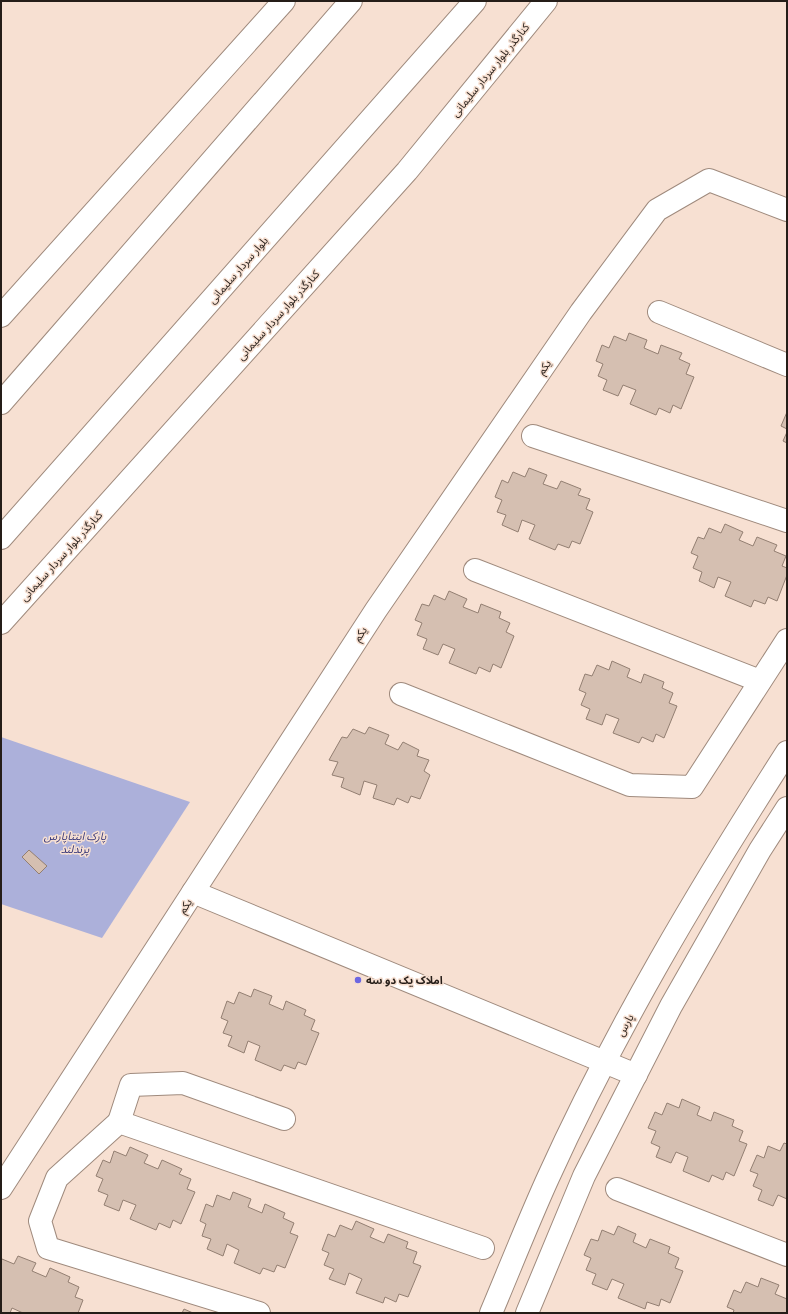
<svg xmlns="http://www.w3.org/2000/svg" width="788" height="1314" font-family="'IBM Plex Serif','Noto Sans Arabic',serif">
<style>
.green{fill:#acb0da}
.building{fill:#d5bfb1;stroke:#937f72}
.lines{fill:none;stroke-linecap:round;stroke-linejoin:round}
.minor-casing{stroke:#9f8a7d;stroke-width:24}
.major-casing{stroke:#9f8a7d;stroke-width:24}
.minor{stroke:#fff;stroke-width:22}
.major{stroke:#fff;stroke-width:22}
.poi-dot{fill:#6d67e1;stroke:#f7e0d2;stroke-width:1.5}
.labels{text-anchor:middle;stroke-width:3;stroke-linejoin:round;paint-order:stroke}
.street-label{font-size:11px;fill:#251d18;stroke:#f7e0d2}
.park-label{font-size:11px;font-style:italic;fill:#3b3a7a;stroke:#f7e0d2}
.poi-label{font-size:11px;font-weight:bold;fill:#251d18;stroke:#f7e0d2;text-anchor:start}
</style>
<rect width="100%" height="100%" fill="#f7e0d2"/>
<path class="green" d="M 1,737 L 190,802 L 102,938 L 1,904 Z"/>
<g class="building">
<path d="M 629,333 L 647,340 L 644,348 L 658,354 L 661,345 L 682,353 L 679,359 L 690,364 L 686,374 L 694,377 L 681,409 L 673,405 L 670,413 L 659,408 L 656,415 L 630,404 L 636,390 L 623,385 L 618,396 L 603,390 L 607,380 L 598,376 L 603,364 L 596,361 L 602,345 L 609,348 L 614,336 L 626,341 Z"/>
<path d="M 787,412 L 787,429 L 781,426 Z"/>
<path d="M 787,432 L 787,443 L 783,441 Z"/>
<path d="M 529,468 L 547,475 L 543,484 L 557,489 L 561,481 L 581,489 L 578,495 L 590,499 L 586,509 L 593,512 L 580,544 L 572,541 L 569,548 L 558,544 L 555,550 L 529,539 L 535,525 L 522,520 L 518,532 L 502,525 L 506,515 L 497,512 L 502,500 L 495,497 L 502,480 L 508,483 L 513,472 L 525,477 Z"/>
<path d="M 725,524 L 743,532 L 739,540 L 753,546 L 757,537 L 777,545 L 774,551 L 786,556 L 782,566 L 787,568 L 787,575 L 777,601 L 768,597 L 765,604 L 754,600 L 751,607 L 725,596 L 731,582 L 718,577 L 714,588 L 699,581 L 702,572 L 693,568 L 698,556 L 691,553 L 698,537 L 704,539 L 709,528 L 721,533 Z"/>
<path d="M 449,591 L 467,599 L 463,607 L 478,613 L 481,604 L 501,612 L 499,618 L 510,623 L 506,632 L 514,636 L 501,668 L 493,664 L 490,672 L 479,667 L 476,674 L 449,663 L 455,649 L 443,644 L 438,655 L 423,649 L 427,639 L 417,635 L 422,623 L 415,620 L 422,604 L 429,606 L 434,595 L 445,600 Z"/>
<path d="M 612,661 L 630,669 L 627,677 L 641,683 L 644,674 L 664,682 L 662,688 L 673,693 L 669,703 L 677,706 L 664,738 L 656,734 L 653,742 L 642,737 L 639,743 L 613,733 L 619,719 L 606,714 L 602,725 L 586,719 L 590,709 L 581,705 L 586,693 L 579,690 L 585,674 L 592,676 L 597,665 L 609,670 Z"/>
<path d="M 369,727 L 389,735 L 385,744 L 398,750 L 403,742 L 419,750 L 417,756 L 429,760 L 424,771 L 430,775 L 420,799 L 411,796 L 408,803 L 397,798 L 394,805 L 373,798 L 377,785 L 364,781 L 360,795 L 341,787 L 344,778 L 332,775 L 338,762 L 329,760 L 342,737 L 347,738 L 353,729 L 365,734 Z"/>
<path d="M 29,850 L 47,866 L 39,874 L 22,857 Z"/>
<path d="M 254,989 L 272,996 L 269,1004 L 283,1010 L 286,1001 L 306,1010 L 304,1015 L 315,1020 L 311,1030 L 319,1033 L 306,1065 L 298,1062 L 295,1069 L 284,1065 L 281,1071 L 255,1060 L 260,1046 L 248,1041 L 244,1053 L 228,1046 L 232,1036 L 223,1033 L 228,1021 L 221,1018 L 227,1001 L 234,1004 L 239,992 L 251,997 Z"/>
<path d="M 682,1099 L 700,1107 L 697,1115 L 711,1121 L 714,1112 L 734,1120 L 732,1126 L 743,1131 L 739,1141 L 747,1144 L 734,1176 L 726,1172 L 723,1180 L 712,1175 L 709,1182 L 683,1171 L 688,1157 L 676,1152 L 671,1163 L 656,1157 L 660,1147 L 651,1143 L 656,1131 L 648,1128 L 655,1112 L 662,1115 L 667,1103 L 679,1108 Z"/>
<path d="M 784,1143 L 787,1144 L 787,1199 L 778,1195 L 773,1206 L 758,1200 L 762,1190 L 753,1186 L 758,1174 L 750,1171 L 757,1155 L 764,1158 L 768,1146 L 780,1151 Z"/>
<path d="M 130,1147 L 148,1155 L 144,1163 L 158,1169 L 162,1160 L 182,1169 L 179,1174 L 191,1179 L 187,1189 L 195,1192 L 181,1224 L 173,1220 L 170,1228 L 159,1223 L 156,1230 L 130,1219 L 136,1205 L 123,1200 L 119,1211 L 104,1205 L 108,1195 L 98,1191 L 103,1179 L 96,1176 L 103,1160 L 110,1163 L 114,1151 L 126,1156 Z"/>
<path d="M 233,1192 L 251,1199 L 248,1207 L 262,1213 L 265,1204 L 285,1213 L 283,1218 L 294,1223 L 290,1233 L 298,1236 L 285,1268 L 277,1265 L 274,1272 L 263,1268 L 260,1274 L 234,1263 L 239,1250 L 227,1244 L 223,1256 L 207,1249 L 211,1239 L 202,1236 L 206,1224 L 200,1221 L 206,1204 L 213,1207 L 217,1195 L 230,1200 Z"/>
<path d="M 356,1221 L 374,1229 L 370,1237 L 384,1243 L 388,1234 L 408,1242 L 406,1248 L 417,1252 L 413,1263 L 421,1266 L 408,1297 L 399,1294 L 396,1302 L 385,1297 L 383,1303 L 356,1293 L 362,1279 L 349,1273 L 345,1285 L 329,1279 L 334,1269 L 324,1265 L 329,1253 L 322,1250 L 328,1234 L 335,1237 L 340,1225 L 352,1230 Z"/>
<path d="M 618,1226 L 636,1234 L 633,1242 L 646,1248 L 650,1239 L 670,1247 L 668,1253 L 679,1258 L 675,1268 L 683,1271 L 670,1303 L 661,1299 L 659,1306 L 647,1302 L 645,1309 L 618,1298 L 624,1284 L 612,1279 L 607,1290 L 592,1284 L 596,1274 L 586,1270 L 591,1258 L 584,1255 L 591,1239 L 598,1241 L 602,1230 L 614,1235 Z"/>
<path d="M 18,1256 L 36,1263 L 32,1271 L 46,1277 L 50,1268 L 70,1277 L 68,1282 L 79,1287 L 75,1297 L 83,1300 L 78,1313 L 23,1313 L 12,1308 L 10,1313 L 1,1313 L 1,1262 L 2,1259 L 14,1264 Z"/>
<path d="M 761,1278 L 779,1285 L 775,1294 L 787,1299 L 787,1313 L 733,1313 L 734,1310 L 727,1307 L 734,1290 L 741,1293 L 746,1282 L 758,1287 Z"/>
<path d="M 184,1309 L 193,1313 L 182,1313 Z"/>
</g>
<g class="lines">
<g class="minor-casing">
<g id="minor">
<path d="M 659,312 L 787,365"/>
<path d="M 1,316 L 284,1"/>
<path d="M 533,436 L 787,521"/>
<path d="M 475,570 L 760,681"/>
<path d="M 1,623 L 407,171 L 546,1"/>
<path d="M 401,694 L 630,785 L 692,787 L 787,640"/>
<path d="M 193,892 L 636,1075"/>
<path d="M 119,1122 L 131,1085 L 183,1083 L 284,1119"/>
<path d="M 1,1188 L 376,610 L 581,312 L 657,210 L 709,180 L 787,210"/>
<path d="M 617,1189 L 787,1255"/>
<path d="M 259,1313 L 48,1248 L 40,1221 L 57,1178 L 119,1122 L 483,1248"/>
<path d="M 491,1313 C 510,1268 528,1222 548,1178 C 615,1030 699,889 787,752"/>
<path d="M 527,1313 L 584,1176 L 671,1006 L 760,850 L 787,808"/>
</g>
</g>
<g class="major-casing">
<g id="major">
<path d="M 1,403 L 351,1"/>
<path d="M 1,538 L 475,1"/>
</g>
</g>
<use href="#minor" class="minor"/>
<use href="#major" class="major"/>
</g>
<circle class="poi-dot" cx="358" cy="980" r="4"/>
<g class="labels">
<g class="street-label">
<text transform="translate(490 70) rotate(-51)" y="4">کنارگذر بلوار سردار سلیمانی</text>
<text transform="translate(238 270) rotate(-49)" y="4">بلوار سردار سلیمانی</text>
<text transform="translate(278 315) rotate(-48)" y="4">کنارگذر بلوار سردار سلیمانی</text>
<text transform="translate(544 367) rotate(-55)" y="4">یکم</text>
<text transform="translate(61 556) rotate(-48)" y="4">کنارگذر بلوار سردار سلیمانی</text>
<text transform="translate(360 634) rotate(-57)" y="4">یکم</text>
<text transform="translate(185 906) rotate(-57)" y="4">یکم</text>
<text transform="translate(625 1025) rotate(-61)" y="4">پارس</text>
</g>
<g class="park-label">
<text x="75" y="840">پارک اینتاپارس<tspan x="75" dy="13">پرندلند</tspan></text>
</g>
<g class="poi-label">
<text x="366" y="984">املاک یک دو سه</text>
</g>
</g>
<rect width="788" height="1314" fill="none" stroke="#251d18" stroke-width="4"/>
</svg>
